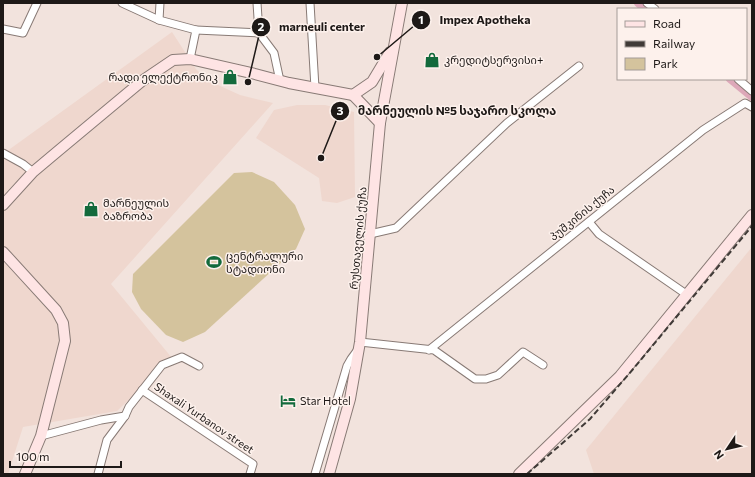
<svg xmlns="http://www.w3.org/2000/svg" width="755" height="477" font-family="Commissioner,'Noto Sans Georgian',sans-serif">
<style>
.built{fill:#efd7ce}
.green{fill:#d4c39d}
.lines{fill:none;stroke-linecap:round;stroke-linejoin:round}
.canal{stroke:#dda8b9;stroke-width:8}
.street-casing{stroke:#887a75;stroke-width:9}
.secondary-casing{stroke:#887a75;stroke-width:12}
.street{stroke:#fff;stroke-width:7}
.secondary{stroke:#fee4e4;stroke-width:10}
.rail{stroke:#403a37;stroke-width:2;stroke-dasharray:6 3;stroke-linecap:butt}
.labels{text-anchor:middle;stroke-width:3;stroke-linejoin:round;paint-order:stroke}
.poi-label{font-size:11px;fill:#1e1917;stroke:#fdf1ec;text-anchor:start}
.street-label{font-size:11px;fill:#1e1917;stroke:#fdf1ec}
.leader{fill:none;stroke:#1e1917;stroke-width:1.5}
.callout-dot{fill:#1e1917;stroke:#fdf1ec;stroke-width:1.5}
.mark-label{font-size:12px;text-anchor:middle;font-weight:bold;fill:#fff}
.callout-label{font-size:12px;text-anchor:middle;font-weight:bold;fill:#1e1917;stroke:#fdf1ec;stroke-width:3;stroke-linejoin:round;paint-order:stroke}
</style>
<rect width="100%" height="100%" fill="#f2e3dd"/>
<g class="built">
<path d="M 172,32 L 196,69 L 207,80 L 240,95 L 273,103 L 111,284 L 172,358 L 117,411 L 23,427 L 8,474 L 3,474 L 3,154 Z"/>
<path d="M 297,105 L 325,105 L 354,112 L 355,197 L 337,203 L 322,201 L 319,178 L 256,138 L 274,110 Z"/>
<path d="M 752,247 L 752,474 L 594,474 L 586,450 Z"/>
</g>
<path class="green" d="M 252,172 L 274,182 L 295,205 L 305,229 L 296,249 L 205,332 L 183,342 L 166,335 L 141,309 L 132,292 L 133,274 L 234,173 Z"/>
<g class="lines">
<g class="canal">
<path d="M 638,3 L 645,9"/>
<path d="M 730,79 L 752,97"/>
</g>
<g class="street-casing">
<g id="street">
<path d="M 122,3 L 159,20 L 196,30 L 190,59"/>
<path d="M 257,3 L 259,33 L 274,53 L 280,81"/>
<path d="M 310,3 L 315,88"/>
<path d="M 647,3 L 655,9"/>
<path d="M 159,20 L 160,3"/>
<path d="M 3,29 L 23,33 L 37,3"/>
<path d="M 196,30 L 259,33"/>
<path d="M 738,79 L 752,91"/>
<path d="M 3,153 L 23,164 L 33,172"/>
<path d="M 589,222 L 599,234 L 686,294"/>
<path d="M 370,234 L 396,228 L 507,123 L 579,66"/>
<path d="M 360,342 L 434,350 L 475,379 L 486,379 L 498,375 L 523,352 L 543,365"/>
<path d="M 429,350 L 703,130 L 745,103 L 752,107"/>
<path d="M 142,390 L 253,464 L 250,474"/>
<path d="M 41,436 L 101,420 L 125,416"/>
<path d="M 98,474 L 107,440 L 125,416 L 129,407 L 162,365 L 182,357 L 199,366"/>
<path d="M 315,474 L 347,366 L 351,359 L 359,348"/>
</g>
</g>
<g class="secondary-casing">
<g id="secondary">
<path d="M 353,95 L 372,82 L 390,52"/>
<path d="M 3,205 L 33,172 L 58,151 L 142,81 L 173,60 L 190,59 L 255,74 L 289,83 L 353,95 L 380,123"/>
<path d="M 3,252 L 56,310 L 63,323 L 65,341 L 41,436 L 25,474"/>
<path d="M 329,474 L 350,399 L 360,342 L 380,123 L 402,3"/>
<path d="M 519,474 L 620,376 L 752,215"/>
</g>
</g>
<use href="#street" class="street"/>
<use href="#secondary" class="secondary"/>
<path class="rail" d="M 527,474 L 590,419 L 634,368 L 752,226"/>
</g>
<defs>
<g id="shop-bare" transform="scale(1.2)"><path d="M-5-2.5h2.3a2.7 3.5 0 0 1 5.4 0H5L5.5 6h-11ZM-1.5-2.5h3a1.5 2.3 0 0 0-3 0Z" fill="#136a3c" stroke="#fdf1ec" stroke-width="2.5" paint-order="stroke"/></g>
<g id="stadium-bare" transform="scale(1.2)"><path d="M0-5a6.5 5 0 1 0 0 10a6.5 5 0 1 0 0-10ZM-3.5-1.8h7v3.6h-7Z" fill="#136a3c" stroke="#fdf1ec" stroke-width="2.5" paint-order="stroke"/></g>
<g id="hotel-bare" transform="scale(1.2)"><path d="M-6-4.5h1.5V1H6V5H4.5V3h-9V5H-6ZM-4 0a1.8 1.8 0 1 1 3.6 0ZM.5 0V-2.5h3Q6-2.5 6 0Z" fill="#136a3c" stroke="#fdf1ec" stroke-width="2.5" paint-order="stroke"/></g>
</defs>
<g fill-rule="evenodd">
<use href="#shop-bare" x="432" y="60"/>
<use href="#shop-bare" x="230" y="77"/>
<use href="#shop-bare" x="91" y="209"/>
<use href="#stadium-bare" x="214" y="262"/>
<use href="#hotel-bare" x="288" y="401"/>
</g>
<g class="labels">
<g class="poi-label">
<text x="444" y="64">კრედიტსერვისი+</text>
<text x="218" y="81" text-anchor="end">რადი ელექტრონიკ</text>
<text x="103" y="207">მარნეულის<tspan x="103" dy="13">ბაზრობა</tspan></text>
<text x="226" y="260">ცენტრალური<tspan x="226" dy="13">სტადიონი</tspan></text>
<text x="300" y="405">Star Hotel</text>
</g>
<g class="street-label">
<text transform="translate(582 213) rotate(-39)" y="4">პუშკინის ქუჩა</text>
<text transform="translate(358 238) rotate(-85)" y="4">რუსთაველის ქუჩა</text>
<text transform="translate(204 418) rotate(34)" y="4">Shaxali Yurbanov street</text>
</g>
</g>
<path class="leader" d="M377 57L421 20M248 82L261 27M321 158L340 111"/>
<g class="callout-dot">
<circle cx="377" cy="57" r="4"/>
<circle cx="248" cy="82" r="4"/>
<circle cx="321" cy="158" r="4"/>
<circle cx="421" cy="20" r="10"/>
<circle cx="261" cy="27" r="10"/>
<circle cx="340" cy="111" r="10"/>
</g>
<g class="mark-label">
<text x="421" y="24">1</text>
<text x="261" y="31">2</text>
<text x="340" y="115">3</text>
</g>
<g class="callout-label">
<text x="485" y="24">Impex Apotheka</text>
<text x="322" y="31">marneuli center</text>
<text x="457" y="115">მარნეულის №5 საჯარო სკოლა</text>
</g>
<rect width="755" height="477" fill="none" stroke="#1e1917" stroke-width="8"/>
<rect x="617" y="8" width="130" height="72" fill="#fdf1ec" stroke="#a49b97"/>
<rect x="625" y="21" width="20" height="6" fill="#fee4e4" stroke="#a49b97"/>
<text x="653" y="28" font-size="12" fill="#1e1917">Road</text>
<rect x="625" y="41" width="20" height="6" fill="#403a37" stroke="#a49b97"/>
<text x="653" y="48" font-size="12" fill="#1e1917">Railway</text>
<rect x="625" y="58" width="20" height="12" fill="#d4c39d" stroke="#a49b97"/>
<text x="653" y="68" font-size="12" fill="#1e1917">Park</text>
<g transform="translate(727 449) rotate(235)" stroke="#fdf1ec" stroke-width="3" paint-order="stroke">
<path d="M0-3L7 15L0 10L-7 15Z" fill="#1e1917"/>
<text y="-6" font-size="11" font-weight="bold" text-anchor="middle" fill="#1e1917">N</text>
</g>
<path d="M10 461v6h111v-6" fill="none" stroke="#1e1917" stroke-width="2"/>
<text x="16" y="461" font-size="12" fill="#1e1917" stroke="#fdf1ec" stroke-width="3" paint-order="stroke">100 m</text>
</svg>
